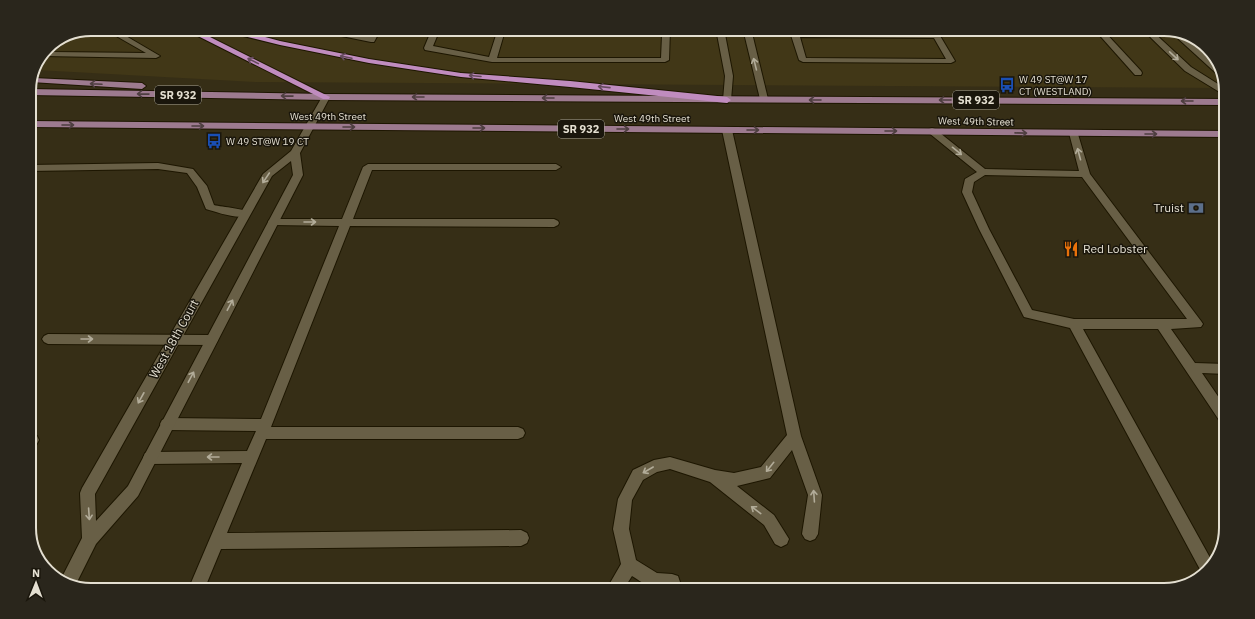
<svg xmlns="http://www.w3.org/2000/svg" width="1255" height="619" font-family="'IBM Plex Sans',sans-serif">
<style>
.built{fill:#413717}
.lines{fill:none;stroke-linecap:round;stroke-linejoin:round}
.lane-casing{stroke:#1d1601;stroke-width:2}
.secondary-casing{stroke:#1d1601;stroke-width:2}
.primary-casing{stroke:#1d1601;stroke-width:2}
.highway-casing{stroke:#1d1601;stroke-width:2}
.lane{fill:#685f46;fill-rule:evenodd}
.secondary{fill:#685f46;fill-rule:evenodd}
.primary{fill:#9d7a8f;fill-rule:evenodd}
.highway{fill:#c08cbf;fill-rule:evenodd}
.oneway{stroke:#b2ac99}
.oneway2{stroke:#654b5d}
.oneway3{stroke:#4e3e40}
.labels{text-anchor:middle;stroke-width:3;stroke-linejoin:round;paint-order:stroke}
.far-poi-label{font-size:10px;fill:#e4dfd1;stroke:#1a160c;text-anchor:start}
.far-street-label{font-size:10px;fill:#e4dfd1;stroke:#1a160c}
.shield{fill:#1a160c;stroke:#a7a396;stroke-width:1}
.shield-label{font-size:11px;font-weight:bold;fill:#e4dfd1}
.poi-label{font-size:12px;fill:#e4dfd1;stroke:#1a160c;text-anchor:end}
.street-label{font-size:12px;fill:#e4dfd1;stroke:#1a160c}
.rim{fill:none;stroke:#e4dfd1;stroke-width:2}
</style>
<rect width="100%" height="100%" fill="#362e16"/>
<path class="built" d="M 91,29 L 1164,29 L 1191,35 L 1215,56 L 1226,88 L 255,82 L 37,70 L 47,47 Z"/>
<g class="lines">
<g class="lane-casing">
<g id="lane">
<path d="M 104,29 L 114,29 L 160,56 L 156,58 L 43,56 C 47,47 52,45 61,41 L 61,45 L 52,52 L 146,53 Z"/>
<path d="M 313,29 L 328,29 L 369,37 L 373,29 L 381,29 L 374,42 L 371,42 L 317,31 Z"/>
<path d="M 432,29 L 440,29 L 433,46 L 489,57 L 498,29 L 662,32 L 662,29 L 670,29 L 669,60 L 665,62 L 492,62 L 425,50 L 424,48 ZM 504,34 L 662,36 L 661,58 L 497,58 Z"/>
<path d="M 716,29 L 724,29 L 733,76 L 731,100 L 727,103 L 723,100 L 725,76 Z"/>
<path d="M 743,29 L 751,29 L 768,99 L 767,101 L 764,102 L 760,99 Z"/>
<path d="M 789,29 L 797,29 L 798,33 L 931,34 L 928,29 L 936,29 L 955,61 L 951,63 L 803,62 L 799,60 ZM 800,37 L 934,38 L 946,59 L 806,58 Z"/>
<path d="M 1094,29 L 1102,29 L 1141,71 L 1142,73 L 1141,75 L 1135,75 Z"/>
<path d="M 1142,29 L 1150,29 L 1191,67 L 1226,89 L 1226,96 L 1185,71 Z"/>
<path d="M 1173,31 L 1182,33 L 1219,67 L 1222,75 L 1218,75 L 1173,34 Z"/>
<path d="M 727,127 L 732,130 L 801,436 L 822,495 L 818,534 L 815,539 L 810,541 L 805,539 L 802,534 L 808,495 L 792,450 L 770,478 L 737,486 L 774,515 L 789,539 L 787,544 L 781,547 L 775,544 L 764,525 L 710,482 L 670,469 L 657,472 L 643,480 L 632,500 L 629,529 L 636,560 L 657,573 L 672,574 L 678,576 L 680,582 L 678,588 C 660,595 646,585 632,576 L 623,590 L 606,590 L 621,564 L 613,529 L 618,499 L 633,470 L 654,460 L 670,457 L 715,470 L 734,473 L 761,467 L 787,435 L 722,130 Z"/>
<path d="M 932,128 L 935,129 L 985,169 L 1079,171 L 1069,133 L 1074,130 L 1077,131 L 1090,174 L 1201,321 L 1203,324 L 1201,327 L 1171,329 L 1195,363 L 1226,364 L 1226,374 L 1202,373 L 1226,408 L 1226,425 L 1221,423 L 1158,329 L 1083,329 L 1213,563 L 1203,575 L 1070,328 L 1024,317 L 979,229 L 962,192 L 965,179 L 977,172 L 929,133 L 927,131 L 929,129 ZM 985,175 L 1082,177 L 1187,319 L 1074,319 L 1032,310 L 989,229 L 972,192 L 974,182 Z"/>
<path d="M 158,163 L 193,169 L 207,186 L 214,205 C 222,207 247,209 250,213 C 244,222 216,212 206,209 L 197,187 L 187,173 L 158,169 L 29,171 L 29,165 Z"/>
<path d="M 368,164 L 556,164 L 561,167 L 556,170 L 372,170 L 353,219 L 554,219 L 558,221 L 559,223 L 558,225 L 554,227 L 350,226 L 271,427 L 518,427 L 523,429 L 525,433 L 523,437 L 518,439 L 266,439 L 227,533 L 521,530 L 527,533 L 529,538 L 527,543 L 521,546 L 221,549 L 204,590 L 188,590 L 242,463 L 150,464 L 145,463 L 143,458 L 145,453 L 150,452 L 247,451 L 256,431 L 167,430 L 162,428 L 160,424 L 162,420 L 167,418 L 261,419 L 339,226 L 273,225 L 269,224 L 268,222 L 269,220 L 273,219 L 342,219 L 363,167 Z"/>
<path d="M 48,334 L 212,335 L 216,337 L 218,340 L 216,343 L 212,345 L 48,344 L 44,342 L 42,339 L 44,336 Z"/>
<path d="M 29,434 L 37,436 L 39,440 L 34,449 L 29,451 Z"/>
</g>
</g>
<g class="secondary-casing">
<path id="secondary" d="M 326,94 L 330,97 L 300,153 L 303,175 L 138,496 L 96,544 L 75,586 L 64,584 L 60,581 L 82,538 L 80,493 L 82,488 L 263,174 L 291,151 L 322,97 ZM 291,161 L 293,175 L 128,486 L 96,521 L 95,494 L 272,176 Z"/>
</g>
<g class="primary-casing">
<g id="primary">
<path d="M 33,78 L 142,83 L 146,86 L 142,89 L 31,82 Z"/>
<path d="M 29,89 L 326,94 L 1226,99 L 1226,105 L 326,100 L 29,95 Z"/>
<path d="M 29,121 L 1226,131 L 1226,137 L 29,127 Z"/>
</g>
</g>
<g class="highway-casing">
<g id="highway">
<path d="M 184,29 L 194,29 L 330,97 L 329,99 L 323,99 Z"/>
<path d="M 222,29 L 235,29 L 280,41 L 369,59 L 461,73 L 570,81 L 727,97 L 731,100 L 727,103 L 570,87 L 461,77 L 369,63 L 280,45 L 223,31 Z"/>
</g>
</g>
<use href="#lane" class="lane"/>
<use href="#secondary" class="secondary"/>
<use href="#primary" class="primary"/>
<use href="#highway" class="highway"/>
</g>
<defs><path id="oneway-shaft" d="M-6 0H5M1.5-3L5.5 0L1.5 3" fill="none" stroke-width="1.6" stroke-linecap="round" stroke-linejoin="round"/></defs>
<g class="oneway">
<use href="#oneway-shaft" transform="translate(1174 56) rotate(43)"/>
<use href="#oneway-shaft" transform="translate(755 64) rotate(-104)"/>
<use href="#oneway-shaft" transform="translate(957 151) rotate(39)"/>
<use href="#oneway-shaft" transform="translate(1079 154) rotate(-105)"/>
<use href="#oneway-shaft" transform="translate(266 178) rotate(124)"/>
<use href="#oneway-shaft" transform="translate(310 222)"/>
<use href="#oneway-shaft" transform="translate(230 305) rotate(-62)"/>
<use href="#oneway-shaft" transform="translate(87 339)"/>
<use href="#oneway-shaft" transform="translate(191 377) rotate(-62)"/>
<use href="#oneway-shaft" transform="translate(141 398) rotate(119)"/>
<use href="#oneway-shaft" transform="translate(213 457) rotate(180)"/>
<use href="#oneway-shaft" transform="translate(770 467) rotate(129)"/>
<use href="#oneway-shaft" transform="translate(648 470) rotate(150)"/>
<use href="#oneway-shaft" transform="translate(814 496) rotate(-94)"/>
<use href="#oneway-shaft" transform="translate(756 510) rotate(-143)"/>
<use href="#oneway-shaft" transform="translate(89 514) rotate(86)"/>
</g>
<g class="oneway2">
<use href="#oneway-shaft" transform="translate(346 57) rotate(-168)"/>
<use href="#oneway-shaft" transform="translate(253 61) rotate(-154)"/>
<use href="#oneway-shaft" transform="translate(475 76) rotate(-175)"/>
<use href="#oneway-shaft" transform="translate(604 87) rotate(-174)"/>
</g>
<g class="oneway3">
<use href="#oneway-shaft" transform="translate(96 84) rotate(-177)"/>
<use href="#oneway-shaft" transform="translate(143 94) rotate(-179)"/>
<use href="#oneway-shaft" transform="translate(287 96) rotate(-179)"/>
<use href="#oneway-shaft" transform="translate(418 97) rotate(-180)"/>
<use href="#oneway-shaft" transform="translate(548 98) rotate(-180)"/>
<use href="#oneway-shaft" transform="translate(815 100) rotate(-180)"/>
<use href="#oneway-shaft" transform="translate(945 100) rotate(-180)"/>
<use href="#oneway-shaft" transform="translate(1187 101) rotate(-180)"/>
<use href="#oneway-shaft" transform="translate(68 125)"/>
<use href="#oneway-shaft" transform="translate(198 126)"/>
<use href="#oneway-shaft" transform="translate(349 127)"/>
<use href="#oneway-shaft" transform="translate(479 128)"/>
<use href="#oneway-shaft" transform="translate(623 129)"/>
<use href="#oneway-shaft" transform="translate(753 130)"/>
<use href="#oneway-shaft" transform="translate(891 131)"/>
<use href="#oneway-shaft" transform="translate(1021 133) rotate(1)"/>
<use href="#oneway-shaft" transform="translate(1151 134)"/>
</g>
<defs>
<g id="bus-bare" transform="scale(1.2)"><path d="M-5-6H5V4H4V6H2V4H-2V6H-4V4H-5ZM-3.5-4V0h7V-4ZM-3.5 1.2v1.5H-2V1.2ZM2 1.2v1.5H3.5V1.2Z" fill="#1a4fb4" stroke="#1a160c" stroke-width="2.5" paint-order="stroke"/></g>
<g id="bank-bare" transform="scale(1.2)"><path d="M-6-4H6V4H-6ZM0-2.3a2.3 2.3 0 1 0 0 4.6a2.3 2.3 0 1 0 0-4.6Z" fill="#5c6f8a" stroke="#1a160c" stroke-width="2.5" paint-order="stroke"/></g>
<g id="restaurant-bare" transform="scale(1.2)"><path d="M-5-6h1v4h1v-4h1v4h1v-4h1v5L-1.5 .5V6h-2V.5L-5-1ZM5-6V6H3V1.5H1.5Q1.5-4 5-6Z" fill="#e8710a" stroke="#1a160c" stroke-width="2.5" paint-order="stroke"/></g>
</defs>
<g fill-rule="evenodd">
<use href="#bus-bare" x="1007" y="85"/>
<use href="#bus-bare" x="214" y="141"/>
<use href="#bank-bare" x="1196" y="208"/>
<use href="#restaurant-bare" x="1071" y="249"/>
</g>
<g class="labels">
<g class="far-poi-label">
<text x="1019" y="83">W 49 ST@W 17<tspan x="1019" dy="12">CT (WESTLAND)</tspan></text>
<text x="226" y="145">W 49 ST@W 19 CT</text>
</g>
<g class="far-street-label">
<text x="328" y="120">West 49th Street</text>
<text x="652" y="122">West 49th Street</text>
<text transform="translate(976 121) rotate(1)" y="4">West 49th Street</text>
</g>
<g class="shield">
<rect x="155" y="86" width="46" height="18" rx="3"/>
<rect x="953" y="91" width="46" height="18" rx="3"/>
<rect x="558" y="120" width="46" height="18" rx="3"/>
</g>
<g class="shield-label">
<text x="178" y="99">SR 932</text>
<text x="976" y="104">SR 932</text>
<text x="581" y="133">SR 932</text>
</g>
<g class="poi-label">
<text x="1184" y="212">Truist</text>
<text x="1083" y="253" text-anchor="start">Red Lobster</text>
</g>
<g class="street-label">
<text transform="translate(174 339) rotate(-61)" y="4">West 18th Court</text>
</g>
</g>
<path d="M0 0H1255V619H0ZM91 36H1164A55 55 0 0 1 1219 91V528A55 55 0 0 1 1164 583H91A55 55 0 0 1 36 528V91A55 55 0 0 1 91 36Z" fill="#2a261c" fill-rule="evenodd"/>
<path class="rim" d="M91 36H1164A55 55 0 0 1 1219 91V528A55 55 0 0 1 1164 583H91A55 55 0 0 1 36 528V91A55 55 0 0 1 91 36Z"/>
<g transform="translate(36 583) rotate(1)" stroke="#1a160c" stroke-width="3" paint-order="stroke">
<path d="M0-3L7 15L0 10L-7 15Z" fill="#e4dfd1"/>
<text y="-6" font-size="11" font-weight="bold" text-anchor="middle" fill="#e4dfd1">N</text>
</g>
</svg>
